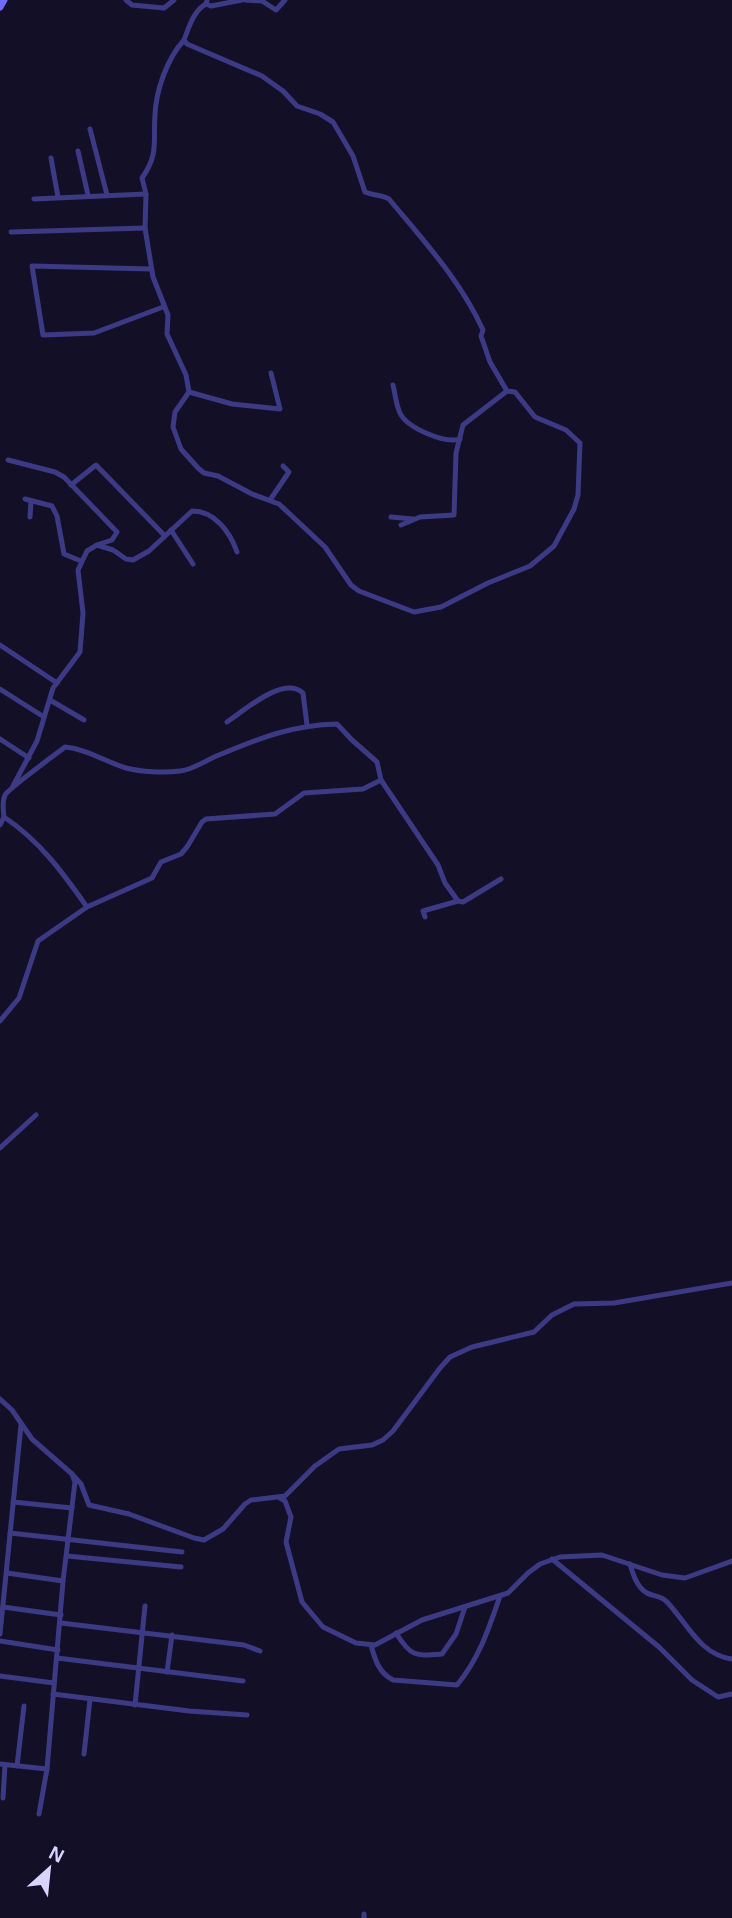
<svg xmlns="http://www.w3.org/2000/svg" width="732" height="1918" font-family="Helvetica,sans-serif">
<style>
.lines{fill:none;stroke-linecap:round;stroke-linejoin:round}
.street{stroke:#3d3a85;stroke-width:5}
.secondary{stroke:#6f6bff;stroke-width:7}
</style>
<rect width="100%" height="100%" fill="#130f26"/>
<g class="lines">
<g class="street">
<path d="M 126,0 L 132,5 L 164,8 L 174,0"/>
<path d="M 245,0 L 262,1 L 276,10 L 285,0"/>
<path d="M 206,4 L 211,6 L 242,0"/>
<path d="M 184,40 C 167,59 156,90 155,115 C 153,142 159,154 142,178 L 146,194 L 145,228 L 153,277 L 168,315 L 167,334 L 186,375 L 189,392 L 175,412 L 173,427 L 181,449 L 198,468 L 204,473 L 218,476 L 252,494 L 279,504 L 325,547 L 351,585 L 359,591 L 414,612 L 441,607 L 488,583 L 530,566 L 554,546 L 574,509 L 578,495 L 580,443 L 566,430 L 535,417 L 515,392 L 507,391 L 490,362 L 481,336 L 483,330 C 461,281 423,240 389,199 C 380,194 374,196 365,192 L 353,156 L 333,122 L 320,114 L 297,106 L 283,91 L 262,76 L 187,44 L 184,40 C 189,27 194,10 206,4 L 207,0"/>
<path d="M 90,129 L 107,195"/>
<path d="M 78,151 L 88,195"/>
<path d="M 51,158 L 58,197"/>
<path d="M 34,199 L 146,194"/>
<path d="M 11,232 L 145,228"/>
<path d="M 151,269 L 32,266 L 43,335 L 94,333 L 163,307"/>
<path d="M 393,385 C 395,393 396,405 400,413 C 407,428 445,444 460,439"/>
<path d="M 189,392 L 232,404 L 280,409 L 271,373"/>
<path d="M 8,460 L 55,472 L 64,477 L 117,532 L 112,540 L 97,545"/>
<path d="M 71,485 L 96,465 L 165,536"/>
<path d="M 25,499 L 52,506 L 57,516 L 64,554 L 81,561"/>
<path d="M 270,500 L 289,472 L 283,466"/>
<path d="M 30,517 L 31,501"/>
<path d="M 391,517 L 413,519"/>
<path d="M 401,525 L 420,517 L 454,515 L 456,453 L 463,425 L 507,391"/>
<path d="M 171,530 L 193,564"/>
<path d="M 0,645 L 57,683"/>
<path d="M 0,689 L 44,717"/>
<path d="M 50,700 L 84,720"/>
<path d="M 227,722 C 245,710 284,675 303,693 L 307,725"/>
<path d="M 0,739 L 29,758"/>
<path d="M 13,786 L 37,741 L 53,688 L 80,652 L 83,613 L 78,570 L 87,551 L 97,545 L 113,550 L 126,559 L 133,560 L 149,551 L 192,511 C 215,511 230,532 237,552"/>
<path d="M 4,817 C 3,810 2,802 5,795 C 9,788 55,755 65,747 C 87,749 106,762 126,768 C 141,772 164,773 180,771 C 193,770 206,760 219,755 C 260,738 292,725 337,724 L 352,740 L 377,762 L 381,780 L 438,865 L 445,883 L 458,901 L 463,902 L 501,879"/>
<path d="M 0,825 L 4,817 C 40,841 63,873 87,907 L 38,941 L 19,998 L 0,1021"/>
<path d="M 87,907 L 152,878 L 161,862 L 181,854 L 187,847 L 202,822 L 206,819 L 275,814 L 304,793 L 363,789 L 381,780"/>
<path d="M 425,917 L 423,911 L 458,901"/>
<path d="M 0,1148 L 36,1115"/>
<path d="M 0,1399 L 12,1410 L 32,1439 L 72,1474 L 75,1482 L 63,1581 L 47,1769 L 39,1814"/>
<path d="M 72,1474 L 81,1484 L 89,1505 L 129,1514 L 194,1538 L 204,1540 L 223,1529 L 245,1504 L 251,1500 L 285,1496 L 315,1466 L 339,1449 L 372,1445 L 383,1440 L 393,1431 L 440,1368 L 450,1357 L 472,1347 L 534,1332 L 552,1315 L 574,1304 L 614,1303 L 732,1283"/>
<path d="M 280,1498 L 285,1501 L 291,1517 L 286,1542 L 302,1602 L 323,1627 L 356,1643 L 375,1645 L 422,1620 L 508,1593 L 528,1573 L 540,1564 L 560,1557 L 602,1555 L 662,1575 L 685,1578 L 732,1561"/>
<path d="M 13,1502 L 72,1508"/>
<path d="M 10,1533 L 182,1552"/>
<path d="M 67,1556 L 181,1567"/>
<path d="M 552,1559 L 659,1647 L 692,1680 L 718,1697 L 732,1694"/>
<path d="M 630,1564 C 633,1574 637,1588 647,1593 C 654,1597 661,1595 667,1602 C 687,1623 700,1655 732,1659"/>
<path d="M 7,1573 L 63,1581"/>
<path d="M 3,1607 L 61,1615"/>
<path d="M 61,1623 L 244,1645 L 260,1651"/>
<path d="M 396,1633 C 411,1657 415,1656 442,1654 L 456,1634 L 465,1607"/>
<path d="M 0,1634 L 21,1425"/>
<path d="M 0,1641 L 58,1650"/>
<path d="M 371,1645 C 375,1660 379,1673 393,1680 L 457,1685 C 479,1659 489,1628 500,1596"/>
<path d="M 57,1658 L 243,1681"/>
<path d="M 167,1672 L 172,1635"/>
<path d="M 0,1676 L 54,1683"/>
<path d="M 53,1694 L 189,1711 L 247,1715"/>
<path d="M 135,1705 L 145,1606"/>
<path d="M 84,1754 L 90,1699"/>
<path d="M 0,1764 L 47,1769"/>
<path d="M 17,1766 L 24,1706"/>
<path d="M 3,1798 L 5,1765"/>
<path d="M 364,1918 L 364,1914"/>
</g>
<path class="secondary" d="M 0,7 L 4,0"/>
</g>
<g transform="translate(49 1869) rotate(27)" stroke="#130f26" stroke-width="5" paint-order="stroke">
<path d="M0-5L12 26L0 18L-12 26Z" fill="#d9d4ff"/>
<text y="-10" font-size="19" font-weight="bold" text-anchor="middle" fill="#d9d4ff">N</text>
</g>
</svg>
